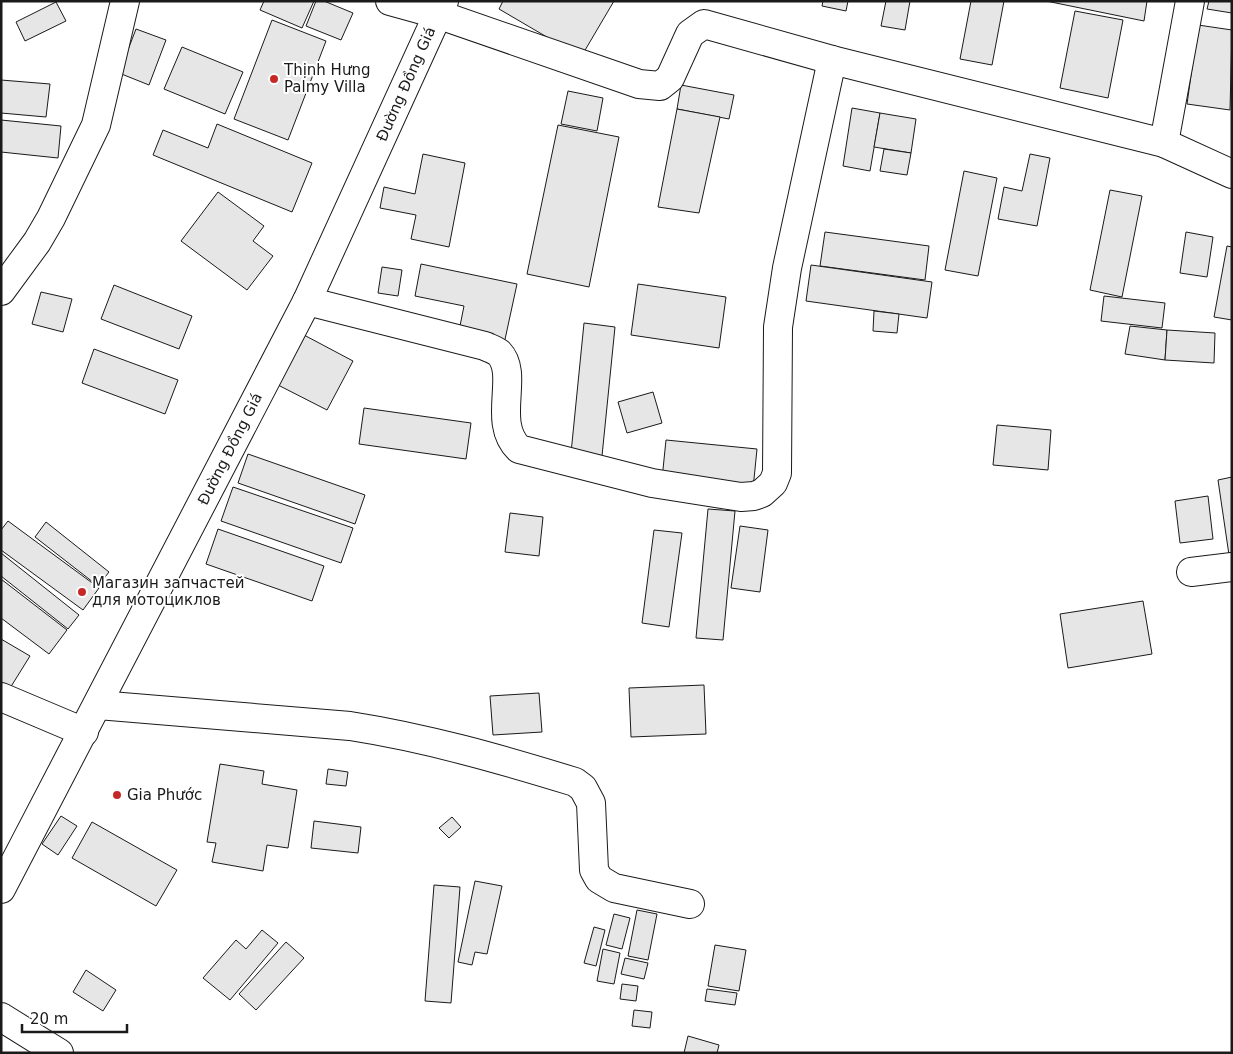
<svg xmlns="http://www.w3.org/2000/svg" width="1233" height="1054" font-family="'DejaVu Sans',sans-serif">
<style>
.building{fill:#e6e6e6;stroke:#1a1a1a}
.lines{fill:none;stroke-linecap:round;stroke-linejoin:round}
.minor-casing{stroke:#1a1a1a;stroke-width:30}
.minor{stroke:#fff;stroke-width:28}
.poi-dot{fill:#c62828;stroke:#fff;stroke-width:2}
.labels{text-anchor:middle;stroke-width:4;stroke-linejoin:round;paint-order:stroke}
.poi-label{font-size:15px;fill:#1a1a1a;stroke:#fff;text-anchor:start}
.street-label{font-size:15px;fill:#1a1a1a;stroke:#fff}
</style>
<rect width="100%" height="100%" fill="#fff"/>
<g class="building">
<path d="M 264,1 L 314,1 L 302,28 L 260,10 Z"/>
<path d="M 316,1 L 324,1 L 353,13 L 341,40 L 306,26 Z"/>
<path d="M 503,1 L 614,1 L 581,57 L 499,9 Z"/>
<path d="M 823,1 L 848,1 L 846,11 L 822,6 Z"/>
<path d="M 886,1 L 910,1 L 905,30 L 881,26 Z"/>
<path d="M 971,1 L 1004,1 L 992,65 L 960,59 Z"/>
<path d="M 1046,1 L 1147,1 L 1144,21 Z"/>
<path d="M 1209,1 L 1232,1 L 1232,13 L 1207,9 Z"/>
<path d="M 56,2 L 66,21 L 25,41 L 16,22 Z"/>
<path d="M 1075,11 L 1123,20 L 1108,98 L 1060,88 Z"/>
<path d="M 272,20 L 326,41 L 288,140 L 234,119 Z"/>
<path d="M 1198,25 L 1232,30 L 1230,110 L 1187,104 Z"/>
<path d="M 136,29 L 166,40 L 149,85 L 119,73 Z"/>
<path d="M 182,47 L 243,72 L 225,114 L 164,89 Z"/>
<path d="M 1,80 L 50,84 L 46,117 L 1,113 Z"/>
<path d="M 681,85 L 734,95 L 729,119 L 677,109 Z"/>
<path d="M 568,91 L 603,98 L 597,131 L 561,124 Z"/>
<path d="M 852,108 L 880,113 L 870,171 L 843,166 Z"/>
<path d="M 677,109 L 720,117 L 699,213 L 658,207 Z"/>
<path d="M 880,113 L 916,119 L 911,153 L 874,147 Z"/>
<path d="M 1,120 L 61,126 L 58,158 L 1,152 Z"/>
<path d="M 217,124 L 312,163 L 292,212 L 153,155 L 163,130 L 208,148 Z"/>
<path d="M 558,125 L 619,137 L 589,287 L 527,274 Z"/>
<path d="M 884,149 L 911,153 L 907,175 L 880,171 Z"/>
<path d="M 423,154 L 465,163 L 449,247 L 411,239 L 416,215 L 380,208 L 384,187 L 415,194 Z"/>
<path d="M 1030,154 L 1050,158 L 1037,226 L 998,219 L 1004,187 L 1022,191 Z"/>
<path d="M 964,171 L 997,178 L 978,276 L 945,270 Z"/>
<path d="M 1110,190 L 1142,196 L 1122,297 L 1090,290 Z"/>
<path d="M 218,192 L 264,226 L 253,241 L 273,256 L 247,290 L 181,241 Z"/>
<path d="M 825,232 L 929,246 L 925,280 L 820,266 Z"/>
<path d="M 1186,232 L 1213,237 L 1207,277 L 1180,273 Z"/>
<path d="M 1227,246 L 1232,247 L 1232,320 L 1214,317 Z"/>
<path d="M 421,264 L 517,284 L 504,344 L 458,336 L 464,306 L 415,296 Z"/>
<path d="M 811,265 L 932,282 L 927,318 L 806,301 Z"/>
<path d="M 382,267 L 402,270 L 398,296 L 378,293 Z"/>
<path d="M 638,284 L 726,297 L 719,348 L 631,335 Z"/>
<path d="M 114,285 L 192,316 L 179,349 L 101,319 Z"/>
<path d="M 41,292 L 72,299 L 63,332 L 32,324 Z"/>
<path d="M 1104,296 L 1165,303 L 1162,328 L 1101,321 Z"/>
<path d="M 874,311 L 899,314 L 897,333 L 873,331 Z"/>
<path d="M 584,323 L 615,327 L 602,456 L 571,453 Z"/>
<path d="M 1130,326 L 1167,330 L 1165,360 L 1125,354 Z"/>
<path d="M 1167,330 L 1215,333 L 1214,363 L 1165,360 Z"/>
<path d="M 304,335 L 353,361 L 327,410 L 278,385 Z"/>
<path d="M 94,349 L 178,380 L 165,414 L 82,383 Z"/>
<path d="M 653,392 L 662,423 L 627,433 L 618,402 Z"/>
<path d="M 364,408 L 471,423 L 466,459 L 359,444 Z"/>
<path d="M 997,425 L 1051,430 L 1048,470 L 993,465 Z"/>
<path d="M 666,440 L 757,449 L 753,489 L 662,479 Z"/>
<path d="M 248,454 L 365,495 L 355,524 L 238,483 Z"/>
<path d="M 1232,477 L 1232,555 L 1229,555 L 1218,480 Z"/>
<path d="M 233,487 L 353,528 L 341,563 L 221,521 Z"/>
<path d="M 1208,496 L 1213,539 L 1180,543 L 1175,501 Z"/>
<path d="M 708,509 L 735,511 L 723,640 L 696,638 Z"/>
<path d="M 510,513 L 543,517 L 539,556 L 505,552 Z"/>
<path d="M 8,521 L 99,588 L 83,610 L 1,550 L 1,530 Z"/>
<path d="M 46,522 L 109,572 L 98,586 L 35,537 Z"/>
<path d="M 740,526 L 768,530 L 760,592 L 731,588 Z"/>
<path d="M 218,529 L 324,566 L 312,601 L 206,564 Z"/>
<path d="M 654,530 L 682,533 L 669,627 L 642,623 Z"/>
<path d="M 1,553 L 79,615 L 68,629 L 1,576 Z"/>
<path d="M 1,579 L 67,630 L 49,654 L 1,618 Z"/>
<path d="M 1143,601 L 1152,654 L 1068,668 L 1060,614 Z"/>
<path d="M 1,639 L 30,656 L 7,693 L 1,689 Z"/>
<path d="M 704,685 L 706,734 L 631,737 L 629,688 Z"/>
<path d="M 539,693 L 542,732 L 493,735 L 490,696 Z"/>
<path d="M 220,764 L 264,771 L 262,784 L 297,790 L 288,848 L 267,845 L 263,871 L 212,862 L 216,843 L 207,842 Z"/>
<path d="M 328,769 L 348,772 L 346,786 L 326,784 Z"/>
<path d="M 61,816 L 77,826 L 58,855 L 42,844 Z"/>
<path d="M 452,817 L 461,827 L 449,838 L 439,828 Z"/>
<path d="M 314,821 L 361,827 L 358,853 L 311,848 Z"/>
<path d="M 92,822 L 177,870 L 156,906 L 72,858 Z"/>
<path d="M 475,881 L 502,886 L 487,954 L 475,952 L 472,965 L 458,962 Z"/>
<path d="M 434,885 L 460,887 L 451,1003 L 425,1001 Z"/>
<path d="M 637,910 L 657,914 L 648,960 L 628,956 Z"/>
<path d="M 614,914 L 630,918 L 622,949 L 606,945 Z"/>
<path d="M 594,927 L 605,930 L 596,966 L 584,963 Z"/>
<path d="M 262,930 L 278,943 L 230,1000 L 203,978 L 236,940 L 246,949 Z"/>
<path d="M 286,942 L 304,958 L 256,1010 L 239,994 Z"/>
<path d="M 715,945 L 746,950 L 739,991 L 708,986 Z"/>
<path d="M 603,949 L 620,953 L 614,984 L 597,981 Z"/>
<path d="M 625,958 L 648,963 L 644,979 L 621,974 Z"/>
<path d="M 86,970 L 116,990 L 103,1011 L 73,992 Z"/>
<path d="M 622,984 L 638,986 L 636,1001 L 620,999 Z"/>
<path d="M 707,989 L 737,993 L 735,1005 L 705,1001 Z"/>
<path d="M 634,1010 L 652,1012 L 650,1028 L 632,1026 Z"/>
<path d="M 688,1036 L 719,1045 L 717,1053 L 684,1053 Z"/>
</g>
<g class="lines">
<g class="minor-casing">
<g id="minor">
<path d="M 390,1 L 437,14 L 639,84 L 660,86 L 670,78 L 690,34 L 704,24 L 832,60 L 1164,143 L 1232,174"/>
<path d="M 1164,143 L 1190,1"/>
<path d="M 1,291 L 37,242 L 51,218 L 96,125 L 125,1"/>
<path d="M 307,301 L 485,346 C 489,348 495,350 499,353 C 520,375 491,422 519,449 L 652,483 L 741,497 L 754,496 L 762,493 L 773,483 L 777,473 L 778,327 L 787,268 L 832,60"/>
<path d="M 1191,572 L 1232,567"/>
<path d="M 1,697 L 84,732"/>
<path d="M 98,705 L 350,726 C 427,738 500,759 575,782 L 583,788 L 591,803 L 594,870 L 599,879 L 614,888 L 690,904"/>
<path d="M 1,889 L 307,301 L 444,1"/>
<path d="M 1,1017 L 59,1053"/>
</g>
</g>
<use href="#minor" class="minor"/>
</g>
<g class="poi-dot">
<circle cx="274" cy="79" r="5"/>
<circle cx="82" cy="592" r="5"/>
<circle cx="117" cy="795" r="5"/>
</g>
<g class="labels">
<g class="poi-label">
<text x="284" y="75">Thịnh Hưng<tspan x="284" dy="17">Palmy Villa</tspan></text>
<text x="92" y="588">Магазин запчастей<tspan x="92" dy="17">для мотоциклов</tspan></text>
<text x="127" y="800">Gia Phước</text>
</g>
<g class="street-label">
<text transform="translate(406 84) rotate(-66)" y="5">Đường Đồng Giá</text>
<text transform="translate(230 449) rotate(-63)" y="5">Đường Đồng Giá</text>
</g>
</g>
<rect width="1233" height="1054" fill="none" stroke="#1a1a1a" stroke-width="5"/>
<path d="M22 1024v8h105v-8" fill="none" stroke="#1a1a1a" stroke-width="2.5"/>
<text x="30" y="1024" font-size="15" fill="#1a1a1a" stroke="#ffffff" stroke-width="4" paint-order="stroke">20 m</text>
</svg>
